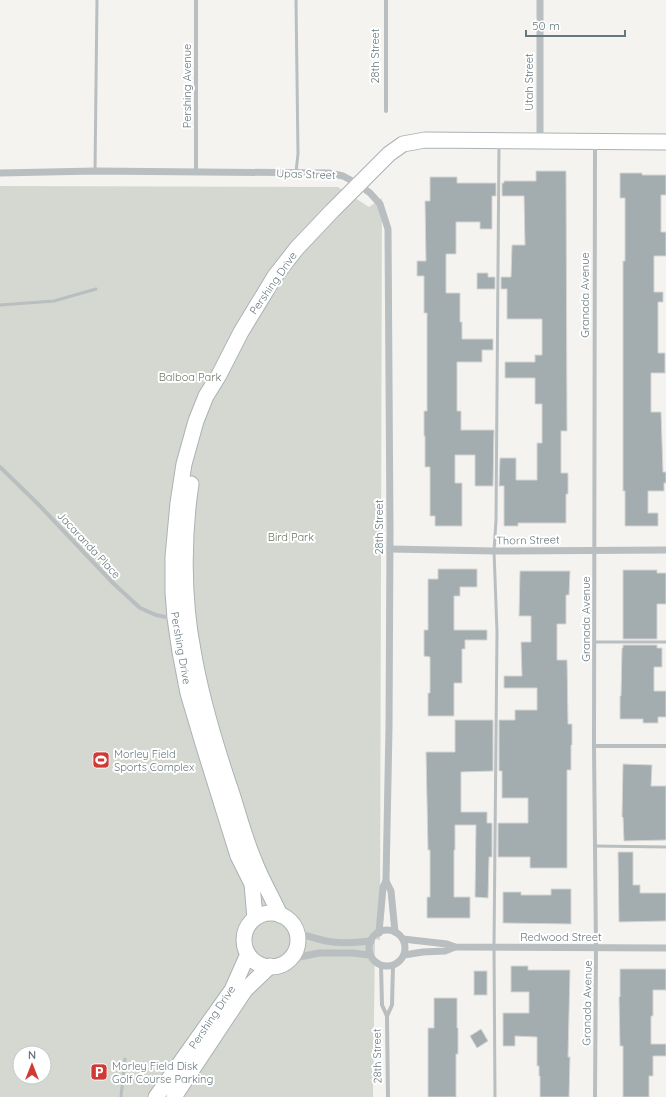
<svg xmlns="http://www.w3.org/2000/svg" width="666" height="1097" font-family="Quicksand,sans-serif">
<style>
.green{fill:#d4d8d0;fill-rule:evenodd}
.building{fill:#a3acaf;stroke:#d5d5d3}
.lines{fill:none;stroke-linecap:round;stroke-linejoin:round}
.secondary-casing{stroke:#abb2b5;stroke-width:17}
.service{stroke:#b9bec0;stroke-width:3}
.minor{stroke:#b9bec0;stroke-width:4}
.tertiary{stroke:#b9bec0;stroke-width:7}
.secondary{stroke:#fff;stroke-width:15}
.labels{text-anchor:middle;stroke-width:4;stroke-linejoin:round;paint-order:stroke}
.street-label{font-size:11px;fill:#66787e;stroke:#fff}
.park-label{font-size:11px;fill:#6b7664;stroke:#fff}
.poi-label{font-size:11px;fill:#66787e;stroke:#fff;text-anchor:start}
</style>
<rect width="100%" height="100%" fill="#f4f3f0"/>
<path class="green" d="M 0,186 L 338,187 L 369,207 L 382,198 L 380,940 L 375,939 L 373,1097 L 0,1097 ZM 20,1053 L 44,1053 L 44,1077 L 20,1077 Z"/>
<g class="building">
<path d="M 536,171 L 566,171 L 567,431 L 561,431 L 561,473 L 568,473 L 568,494 L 566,494 L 566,523 L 518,523 L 518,526 L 504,526 L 504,486 L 499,486 L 500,458 L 516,458 L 516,480 L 537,480 L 537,443 L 542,443 L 542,404 L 535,404 L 535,378 L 505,378 L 505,362 L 535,362 L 535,355 L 542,355 L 542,319 L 507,319 L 507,289 L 501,289 L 501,277 L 511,277 L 512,245 L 525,245 L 524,196 L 502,196 L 502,183 L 504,183 L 504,181 L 536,181 Z"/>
<path d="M 620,173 L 642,173 L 642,175 L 666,175 L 666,195 L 661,195 L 661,232 L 666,232 L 666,256 L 654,256 L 654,292 L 663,292 L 663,302 L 658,302 L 658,353 L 665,353 L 665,373 L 651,373 L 651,412 L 661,412 L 663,472 L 666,472 L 666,483 L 664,483 L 664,491 L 648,491 L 648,513 L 658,513 L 658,526 L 625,526 L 625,491 L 623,491 L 623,261 L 625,261 L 625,198 L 620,198 Z"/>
<path d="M 430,177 L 457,177 L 457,183 L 496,183 L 496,196 L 492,196 L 492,229 L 480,229 L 480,222 L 456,222 L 456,254 L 446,254 L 446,293 L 460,293 L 460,322 L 462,322 L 462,339 L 493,339 L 493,350 L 482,350 L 482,362 L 457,362 L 457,411 L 461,411 L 461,430 L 494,430 L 493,486 L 475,486 L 475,455 L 455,455 L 455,483 L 462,483 L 462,526 L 435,526 L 435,516 L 430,516 L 430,467 L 425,467 L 425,436 L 424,436 L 424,411 L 427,411 L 427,313 L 424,313 L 424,276 L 417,276 L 417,261 L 426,261 L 425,201 L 430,201 Z"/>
<path d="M 477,273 L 488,273 L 488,277 L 495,277 L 495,289 L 477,289 Z"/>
<path d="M 438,569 L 477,569 L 477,587 L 460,587 L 460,596 L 454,596 L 454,630 L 487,630 L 487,640 L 465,640 L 465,649 L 462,649 L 462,683 L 454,683 L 454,716 L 428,716 L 428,693 L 430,693 L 430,657 L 424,656 L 424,630 L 428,630 L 428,579 L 438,579 Z"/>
<path d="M 623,570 L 657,570 L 657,573 L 666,573 L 666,604 L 657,604 L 657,639 L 623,639 Z"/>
<path d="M 520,571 L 570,571 L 569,595 L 566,595 L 566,624 L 557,624 L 557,660 L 567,660 L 568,724 L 572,724 L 572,745 L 571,745 L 571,770 L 567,770 L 567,868 L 530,868 L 530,857 L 498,857 L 498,823 L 528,823 L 528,798 L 502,798 L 502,771 L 499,771 L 499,720 L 515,720 L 515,710 L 537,710 L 537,688 L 504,688 L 504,676 L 522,676 L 521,642 L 531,642 L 531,616 L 519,616 Z"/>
<path d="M 623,645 L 657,645 L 657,648 L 662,648 L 662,667 L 654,667 L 654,691 L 666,691 L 666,717 L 658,717 L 658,723 L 643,723 L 643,719 L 620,719 L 620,696 L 621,696 L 622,648 L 623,648 Z"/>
<path d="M 455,720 L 493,720 L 493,771 L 461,772 L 461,812 L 487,812 L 487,823 L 492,823 L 492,857 L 489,857 L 488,898 L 475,897 L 476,825 L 455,825 L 455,850 L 454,850 L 454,897 L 470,897 L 470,918 L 427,918 L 427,897 L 430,897 L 430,850 L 428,850 L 426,752 L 455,752 Z"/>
<path d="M 623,764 L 652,765 L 651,786 L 666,786 L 666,840 L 624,841 L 623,817 L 622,817 Z"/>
<path d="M 618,852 L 633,852 L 633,885 L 640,885 L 640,893 L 666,893 L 666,921 L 619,922 Z"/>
<path d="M 551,889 L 571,889 L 571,924 L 503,923 L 503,892 L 521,892 L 521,895 L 551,895 Z"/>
<path d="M 511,966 L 528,966 L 528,970 L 570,970 L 568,1057 L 570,1057 L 569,1097 L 540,1097 L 540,1076 L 539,1076 L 539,1066 L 537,1066 L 537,1037 L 515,1036 L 515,1046 L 503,1046 L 503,1013 L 529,1013 L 529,992 L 511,992 Z"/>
<path d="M 620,969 L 666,969 L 666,990 L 653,990 L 653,1016 L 651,1016 L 651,1044 L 666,1044 L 666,1056 L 653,1056 L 653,1076 L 649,1076 L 649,1097 L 623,1097 L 623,1046 L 620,1046 L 619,997 L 620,997 Z"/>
<rect x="474" y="971" width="13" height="24"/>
<path d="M 434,998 L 457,998 L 457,1028 L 458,1028 L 458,1054 L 456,1054 L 456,1097 L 428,1097 L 428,1028 L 434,1028 Z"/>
<path d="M 481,1029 L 488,1041 L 477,1048 L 470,1036 Z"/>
</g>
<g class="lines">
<g class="secondary-casing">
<g id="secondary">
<path d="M 191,484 C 183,535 183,599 193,650 C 201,699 216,747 232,794 C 239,816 245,839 254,860 C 261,879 272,897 280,915"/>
<circle cx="271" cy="940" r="27"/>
<path d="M 255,918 L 252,884 L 238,856 L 204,747 L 188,693 L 180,652 L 175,618 L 173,592 L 173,557 L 178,503 L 184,464 L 196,421 L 206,396 L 219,375 L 241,332 L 275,276 L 297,248 L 332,211 L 389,154 L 403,144 L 425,140 L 666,142"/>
<path d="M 156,1097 L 232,990 L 248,954"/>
<path d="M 174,1097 L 245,990 L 270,966"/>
</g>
</g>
<g class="service">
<path d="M 95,171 L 97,0"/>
<path d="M 296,172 L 298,154 L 296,0"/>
<path d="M 0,305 L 54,301 L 96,289"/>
<path d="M 595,642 L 666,642"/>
<path d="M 595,846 L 666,847"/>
<path d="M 121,1097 L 125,1059"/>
<path d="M 495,1097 L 494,947 L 497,632 L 494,551 L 496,520 L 499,145"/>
</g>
<g class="minor">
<path d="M 386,0 L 386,111"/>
<path d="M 595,143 L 594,746 L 596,948 L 595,1097"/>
<path d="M 196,172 L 196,0"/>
<path d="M 0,467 L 37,503 L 113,583 L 140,608 L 156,615 L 171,618"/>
<path d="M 594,746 L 666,746"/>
<path d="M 381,965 L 382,1005 L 387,1016"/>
<path d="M 388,1097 L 387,1016 L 392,1005 L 393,966"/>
</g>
<g class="tertiary">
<path d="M 540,141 L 540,0"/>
<path d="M 0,173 L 95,171 L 329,173 L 343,176 L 358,184 L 370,193 L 380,204 L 388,229 L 390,532 L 389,728 L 386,881 L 391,891 L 395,932"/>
<path d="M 390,549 L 494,551 L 666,550"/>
<circle cx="387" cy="948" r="18"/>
<path d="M 379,933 L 383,887 L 386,881"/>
<path d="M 297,934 C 309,935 320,941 333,942 C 346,944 358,942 371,941"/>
<path d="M 403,939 L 447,944 L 455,947 L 666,948"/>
<path d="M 404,955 L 423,952 L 445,951 L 455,947"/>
<path d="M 289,959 L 319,953 L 352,953 L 370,955"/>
</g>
<use href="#secondary" class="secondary"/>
</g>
<defs>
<g id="stadium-square" transform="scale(0.9)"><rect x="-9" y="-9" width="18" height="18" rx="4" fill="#cf3a35" stroke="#fff"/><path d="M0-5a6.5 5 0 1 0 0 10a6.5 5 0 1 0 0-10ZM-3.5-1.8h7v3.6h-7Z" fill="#fff"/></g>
<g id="parking-square" transform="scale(0.9)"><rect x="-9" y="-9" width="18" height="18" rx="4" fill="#cf3a35" stroke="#fff"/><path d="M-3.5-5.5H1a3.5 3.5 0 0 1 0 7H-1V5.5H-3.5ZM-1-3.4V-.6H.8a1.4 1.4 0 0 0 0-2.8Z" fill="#fff"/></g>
</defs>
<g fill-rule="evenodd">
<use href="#stadium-square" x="101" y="760"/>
<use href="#parking-square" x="99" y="1072"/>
</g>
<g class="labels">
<g class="street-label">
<text transform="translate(375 56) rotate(-90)" y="4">28th Street</text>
<text transform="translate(529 82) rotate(-90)" y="4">Utah Street</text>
<text transform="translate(187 86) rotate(-90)" y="4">Pershing Avenue</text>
<text transform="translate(306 174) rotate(2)" y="4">Upas Street</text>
<text transform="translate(273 283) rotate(-55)" y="4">Pershing Drive</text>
<text transform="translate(585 295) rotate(-90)" y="4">Granada Avenue</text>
<text transform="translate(379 527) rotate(-90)" y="4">28th Street</text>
<text transform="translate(528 540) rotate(-1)" y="4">Thorn Street</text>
<text transform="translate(89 545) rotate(47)" y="4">Jacaranda Place</text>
<text transform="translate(586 619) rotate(-90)" y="4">Granada Avenue</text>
<text transform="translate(181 648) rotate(80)" y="4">Pershing Drive</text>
<text x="561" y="941">Redwood Street</text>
<text transform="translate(587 1003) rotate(-89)" y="4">Granada Avenue</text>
<text transform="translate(212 1017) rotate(-56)" y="4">Pershing Drive</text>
<text transform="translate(377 1056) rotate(-91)" y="4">28th Street</text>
</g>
<g class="park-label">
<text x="190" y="381">Balboa Park</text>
<text x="291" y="541">Bird Park</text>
</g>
<g class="poi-label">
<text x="114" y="758">Morley Field<tspan x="114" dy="13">Sports Complex</tspan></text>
<text x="112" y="1070">Morley Field Disk<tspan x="112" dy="13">Golf Course Parking</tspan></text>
</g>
</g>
<g transform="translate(32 1065)"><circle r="19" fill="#ffffff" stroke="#c2c9cb"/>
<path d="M0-3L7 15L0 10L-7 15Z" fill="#cf3a35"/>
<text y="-6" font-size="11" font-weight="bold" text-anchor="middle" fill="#66787e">N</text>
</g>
<path d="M526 30v6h99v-6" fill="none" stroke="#66787e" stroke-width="2"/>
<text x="532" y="30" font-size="12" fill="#66787e" stroke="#ffffff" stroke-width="3" paint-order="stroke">50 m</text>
</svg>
